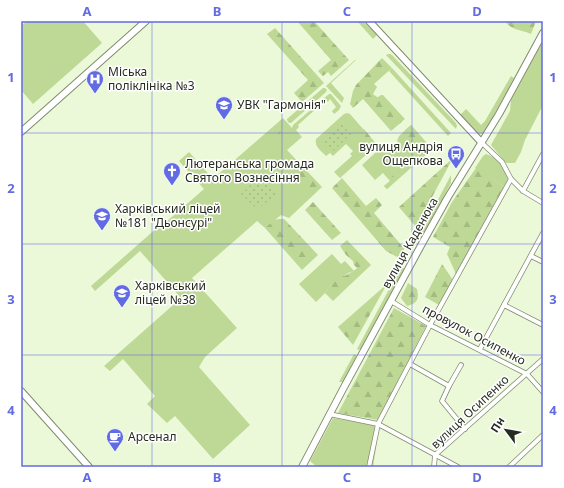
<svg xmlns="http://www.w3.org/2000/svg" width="564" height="488" font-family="'Noto Sans',sans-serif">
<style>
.green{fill:#bed895}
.forest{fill:url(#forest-firs)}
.park{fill:url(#park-dots)}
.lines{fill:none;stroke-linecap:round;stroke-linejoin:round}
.street-casing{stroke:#808c6f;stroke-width:5.5}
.secondary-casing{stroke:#808c6f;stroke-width:8}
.street{stroke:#fff;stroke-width:4}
.secondary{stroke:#fff;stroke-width:6}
.grid{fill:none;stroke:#616be4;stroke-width:1;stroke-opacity:0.55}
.labels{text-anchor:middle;stroke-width:3;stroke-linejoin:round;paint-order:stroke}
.poi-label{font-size:12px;fill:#272c20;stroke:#fff;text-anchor:start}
.street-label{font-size:12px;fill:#272c20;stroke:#fff}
.neatline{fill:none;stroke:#616be4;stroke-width:1.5}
.grid-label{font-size:13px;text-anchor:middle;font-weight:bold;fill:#616be4}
</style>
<defs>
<pattern id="forest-firs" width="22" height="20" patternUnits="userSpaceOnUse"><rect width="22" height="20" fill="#bed895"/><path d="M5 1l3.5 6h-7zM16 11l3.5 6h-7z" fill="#a3ba80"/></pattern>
<pattern id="park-dots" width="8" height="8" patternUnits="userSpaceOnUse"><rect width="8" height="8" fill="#bed895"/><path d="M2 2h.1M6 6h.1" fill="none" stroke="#a3ba80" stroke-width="1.8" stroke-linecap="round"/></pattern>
</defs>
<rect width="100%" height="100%" fill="#ecf9d9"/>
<g class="green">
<path d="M 27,21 L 83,21 L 102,43 L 33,104 L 21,90 L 21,26 Z"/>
<path d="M 357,21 L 363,21 L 377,35 L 373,39 Z"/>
<path d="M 543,41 L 543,105 L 525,140 L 521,152 L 515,163 L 506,163 L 491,145 L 510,111 L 511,100 Z"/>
<path d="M 388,54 L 390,54 L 392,55 L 456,123 L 457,126 L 456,129 L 386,55 Z"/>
<path d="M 355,60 L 356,60 L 331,83 L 344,98 L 342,103 L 326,86 Z"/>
<path d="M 392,68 L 451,133 L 448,136 L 389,71 Z"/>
<path d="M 511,76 L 514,78 L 487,128 C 485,132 483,135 478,134 L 460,115 L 466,109 L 481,125 L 485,121 Z"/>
<path d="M 323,88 L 325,88 L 327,90 L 326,92 L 291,123 L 289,123 L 287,120 L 287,119 Z"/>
<path d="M 329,94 L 331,94 L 341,106 L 339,110 L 334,114 L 332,111 L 336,107 L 330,99 L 328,102 L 326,100 L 298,125 L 299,127 L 296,130 L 302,137 L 287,150 L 322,187 L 289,218 L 281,215 L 265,228 L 257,221 L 192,278 L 237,328 L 205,357 L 199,367 L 250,425 L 213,459 L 175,416 L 167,423 L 147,404 L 155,396 L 123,359 L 110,371 L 104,366 L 181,298 L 140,251 L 95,291 L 91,286 L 159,226 L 165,223 L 204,189 L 179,161 L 189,152 L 214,180 L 215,177 L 283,118 L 292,128 L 293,125 Z"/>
<path d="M 347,113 L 350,114 L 377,145 L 340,178 L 334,172 L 352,156 L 350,154 L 353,151 L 346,144 L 333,156 L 330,153 L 326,156 C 321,151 314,146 316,139 L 344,114 Z"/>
<path d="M 411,125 L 432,149 L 387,189 L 384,186 L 390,181 L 383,173 L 375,180 L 362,165 L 386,143 L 388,146 L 387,151 C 393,152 396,149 400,145 L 397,141 L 399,136 Z"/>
<path d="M 486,154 C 494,156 508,169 508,178 C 508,181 505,184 504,187 L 475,168 L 483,156 Z"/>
<path d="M 451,175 L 451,183 L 425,232 L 421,232 Z"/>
<path d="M 332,254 L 341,264 L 345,261 L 354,271 L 348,273 L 330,286 L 325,293 L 316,302 L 299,284 Z"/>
<path d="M 401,267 L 405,269 L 361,349 L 358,350 L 357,349 Z"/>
<path d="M 354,354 L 356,355 L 356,357 L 343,382 L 339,382 Z"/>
<path d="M 333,418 L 372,425 L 379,429 L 373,467 L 317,467 L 310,461 Z"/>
</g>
<g class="forest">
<path d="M 297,21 L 314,21 L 349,60 L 331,76 L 328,72 L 323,76 L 318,71 L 331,60 Z"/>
<path d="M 505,21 L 536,21 L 531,34 C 522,30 510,30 505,21 Z"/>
<path d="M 275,28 L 324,83 L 302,102 L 294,93 L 308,80 L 267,34 Z"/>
<path d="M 382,58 L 392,68 L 374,84 L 377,87 L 373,94 L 377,97 L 378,97 L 381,95 L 383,95 L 405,119 L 391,131 L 363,99 L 353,108 L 350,104 L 353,91 L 356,85 Z"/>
<path d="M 284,122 L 286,128 L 273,139 L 268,136 Z"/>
<path d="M 411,125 L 432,149 L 387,189 L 384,186 L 390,181 L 392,176 L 396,172 L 404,169 L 411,165 L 417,154 L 423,147 L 423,142 L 417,140 L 411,142 L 404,138 L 405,130 Z"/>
<path d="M 364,129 L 377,145 L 371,150 C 363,149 358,141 356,134 L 359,130 Z"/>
<path d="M 284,158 L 288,160 L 295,160 L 319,186 L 314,189 L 310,196 L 305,194 L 303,190 L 296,185 L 300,179 L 299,175 L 296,174 L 293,176 L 290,176 L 279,165 Z"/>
<path d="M 453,158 L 416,227 L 399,207 Z"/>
<path d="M 476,168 L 504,187 L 456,274 L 447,254 L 450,247 L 433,237 L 452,202 Z"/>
<path d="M 342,178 L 366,206 L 376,198 L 382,205 L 374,213 L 402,246 L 407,241 L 408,242 L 399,258 L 386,251 L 332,188 Z"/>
<path d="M 313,202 L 341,233 L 332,240 L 305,210 Z"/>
<path d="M 279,219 L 284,219 L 287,222 L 318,255 L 302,270 L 265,228 L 274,220 Z"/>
<path d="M 347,240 L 371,265 L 333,301 L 325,293 L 330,286 L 336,281 L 337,276 C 338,276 343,276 344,276 C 347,275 354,271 357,268 L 354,265 L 353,261 L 346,255 L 340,246 Z"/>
<path d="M 442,264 L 453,280 L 439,305 L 425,297 Z"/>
<path d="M 408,283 L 417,289 C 419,299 418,303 407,306 L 401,298 Z"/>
<path d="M 387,284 L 353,345 L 338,327 Z"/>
<path d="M 394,308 L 426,326 L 378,420 L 338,413 Z"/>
</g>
<g class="park">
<path d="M 341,124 L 351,134 L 333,151 L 323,140 Z"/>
<path d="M 266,171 L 276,195 L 257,209 L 241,194 Z"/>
</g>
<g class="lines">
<g class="street-casing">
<g id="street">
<path d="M 482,143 L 502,162 L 511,179 L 523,191 L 543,203"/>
<path d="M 523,191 L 543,154"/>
<path d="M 531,256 L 543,262"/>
<path d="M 391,301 L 430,325 L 527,374 L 543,392"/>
<path d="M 504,305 L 543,325"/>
<path d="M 480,349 L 543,233"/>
<path d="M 410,364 L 449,386 L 442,401 L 465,429"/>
<path d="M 449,386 L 461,365"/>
<path d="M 329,414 L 378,424 L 458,467"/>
<path d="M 369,467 L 378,424 L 430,325 L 511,179"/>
<path d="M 434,467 L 435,455 L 543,359"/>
<path d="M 509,467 L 543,435"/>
</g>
</g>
<g class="secondary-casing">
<g id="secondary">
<path d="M 369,21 L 482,143"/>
<path d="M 21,132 L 146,21"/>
<path d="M 21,391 L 89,467"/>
<path d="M 302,467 L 343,389 L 424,240 L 448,197 L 499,114 L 543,33"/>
</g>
</g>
<use href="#street" class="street"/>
<use href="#secondary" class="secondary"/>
</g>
<path class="grid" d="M 152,21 L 152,467M 282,21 L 282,467M 412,21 L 412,467M 21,133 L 543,133M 21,244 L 543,244M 21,355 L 543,355"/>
<defs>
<g id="hospital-pin" transform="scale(0.9)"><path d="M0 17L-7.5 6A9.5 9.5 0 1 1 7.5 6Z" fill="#616be4" stroke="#fff"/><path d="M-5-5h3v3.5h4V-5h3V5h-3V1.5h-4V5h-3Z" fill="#fff"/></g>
<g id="school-pin" transform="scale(0.9)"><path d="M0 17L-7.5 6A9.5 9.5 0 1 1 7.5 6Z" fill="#616be4" stroke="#fff"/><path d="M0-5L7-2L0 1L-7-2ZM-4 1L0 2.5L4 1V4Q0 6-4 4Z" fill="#fff"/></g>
<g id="bus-pin" transform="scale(0.9)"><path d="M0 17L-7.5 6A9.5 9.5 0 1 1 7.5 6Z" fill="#616be4" stroke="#fff"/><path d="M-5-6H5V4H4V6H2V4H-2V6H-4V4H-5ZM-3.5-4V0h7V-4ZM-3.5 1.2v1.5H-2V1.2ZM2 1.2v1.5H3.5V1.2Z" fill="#fff"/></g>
<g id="church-pin" transform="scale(0.9)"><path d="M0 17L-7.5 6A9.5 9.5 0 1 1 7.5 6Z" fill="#616be4" stroke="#fff"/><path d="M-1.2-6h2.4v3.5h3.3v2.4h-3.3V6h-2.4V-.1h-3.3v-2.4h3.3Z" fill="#fff"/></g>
<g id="cafe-pin" transform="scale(0.9)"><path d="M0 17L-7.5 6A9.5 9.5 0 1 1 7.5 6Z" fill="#616be4" stroke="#fff"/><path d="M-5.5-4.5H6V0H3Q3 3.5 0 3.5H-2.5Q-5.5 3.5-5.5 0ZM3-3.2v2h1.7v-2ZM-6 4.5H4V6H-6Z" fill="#fff"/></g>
</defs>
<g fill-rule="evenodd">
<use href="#hospital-pin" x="95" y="79"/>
<use href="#school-pin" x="224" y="105"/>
<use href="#bus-pin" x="456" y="154"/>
<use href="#church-pin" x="172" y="171"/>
<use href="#school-pin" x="102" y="216"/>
<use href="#school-pin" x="122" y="293"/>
<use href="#cafe-pin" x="115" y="437"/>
</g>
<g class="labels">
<g class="poi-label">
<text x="108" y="76">Міська<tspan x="108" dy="14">поліклініка №3</tspan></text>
<text x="237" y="109">УВК "Гармонія"</text>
<text x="443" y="151" text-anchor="end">вулиця Андрія<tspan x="443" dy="14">Ощепкова</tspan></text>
<text x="185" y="168">Лютеранська громада<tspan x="185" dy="14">Святого Вознесіння</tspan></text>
<text x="115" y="213">Харківський ліцей<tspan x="115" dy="14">№181 "Дьонсурі"</tspan></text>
<text x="135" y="290">Харківський<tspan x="135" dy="14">ліцей №38</tspan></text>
<text x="128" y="441">Арсенал</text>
</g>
<g class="street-label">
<text transform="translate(410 243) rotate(-61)" y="4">вулиця Каденюка</text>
<text transform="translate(474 335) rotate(28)" y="4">провулок Осипенко</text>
<text transform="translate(470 412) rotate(-43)" y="4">вулиця Осипенко</text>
</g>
</g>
<rect width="564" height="488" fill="none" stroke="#ffffff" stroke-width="44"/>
<g transform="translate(506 430) rotate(302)" stroke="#ffffff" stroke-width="3" paint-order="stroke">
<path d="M0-3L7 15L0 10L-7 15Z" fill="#272c20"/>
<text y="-6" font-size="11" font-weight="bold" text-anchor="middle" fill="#272c20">Пн</text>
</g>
<rect x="22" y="22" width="520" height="444" class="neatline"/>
<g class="grid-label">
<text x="87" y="16">A</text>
<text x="217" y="16">B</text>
<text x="347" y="16">C</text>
<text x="477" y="16">D</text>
<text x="11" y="82">1</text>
<text x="553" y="82">1</text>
<text x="11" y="193">2</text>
<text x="553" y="193">2</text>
<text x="11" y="304">3</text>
<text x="553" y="304">3</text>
<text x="11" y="415">4</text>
<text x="553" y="415">4</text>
<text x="87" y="482">A</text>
<text x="217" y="482">B</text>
<text x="347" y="482">C</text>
<text x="477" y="482">D</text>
</g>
</svg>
